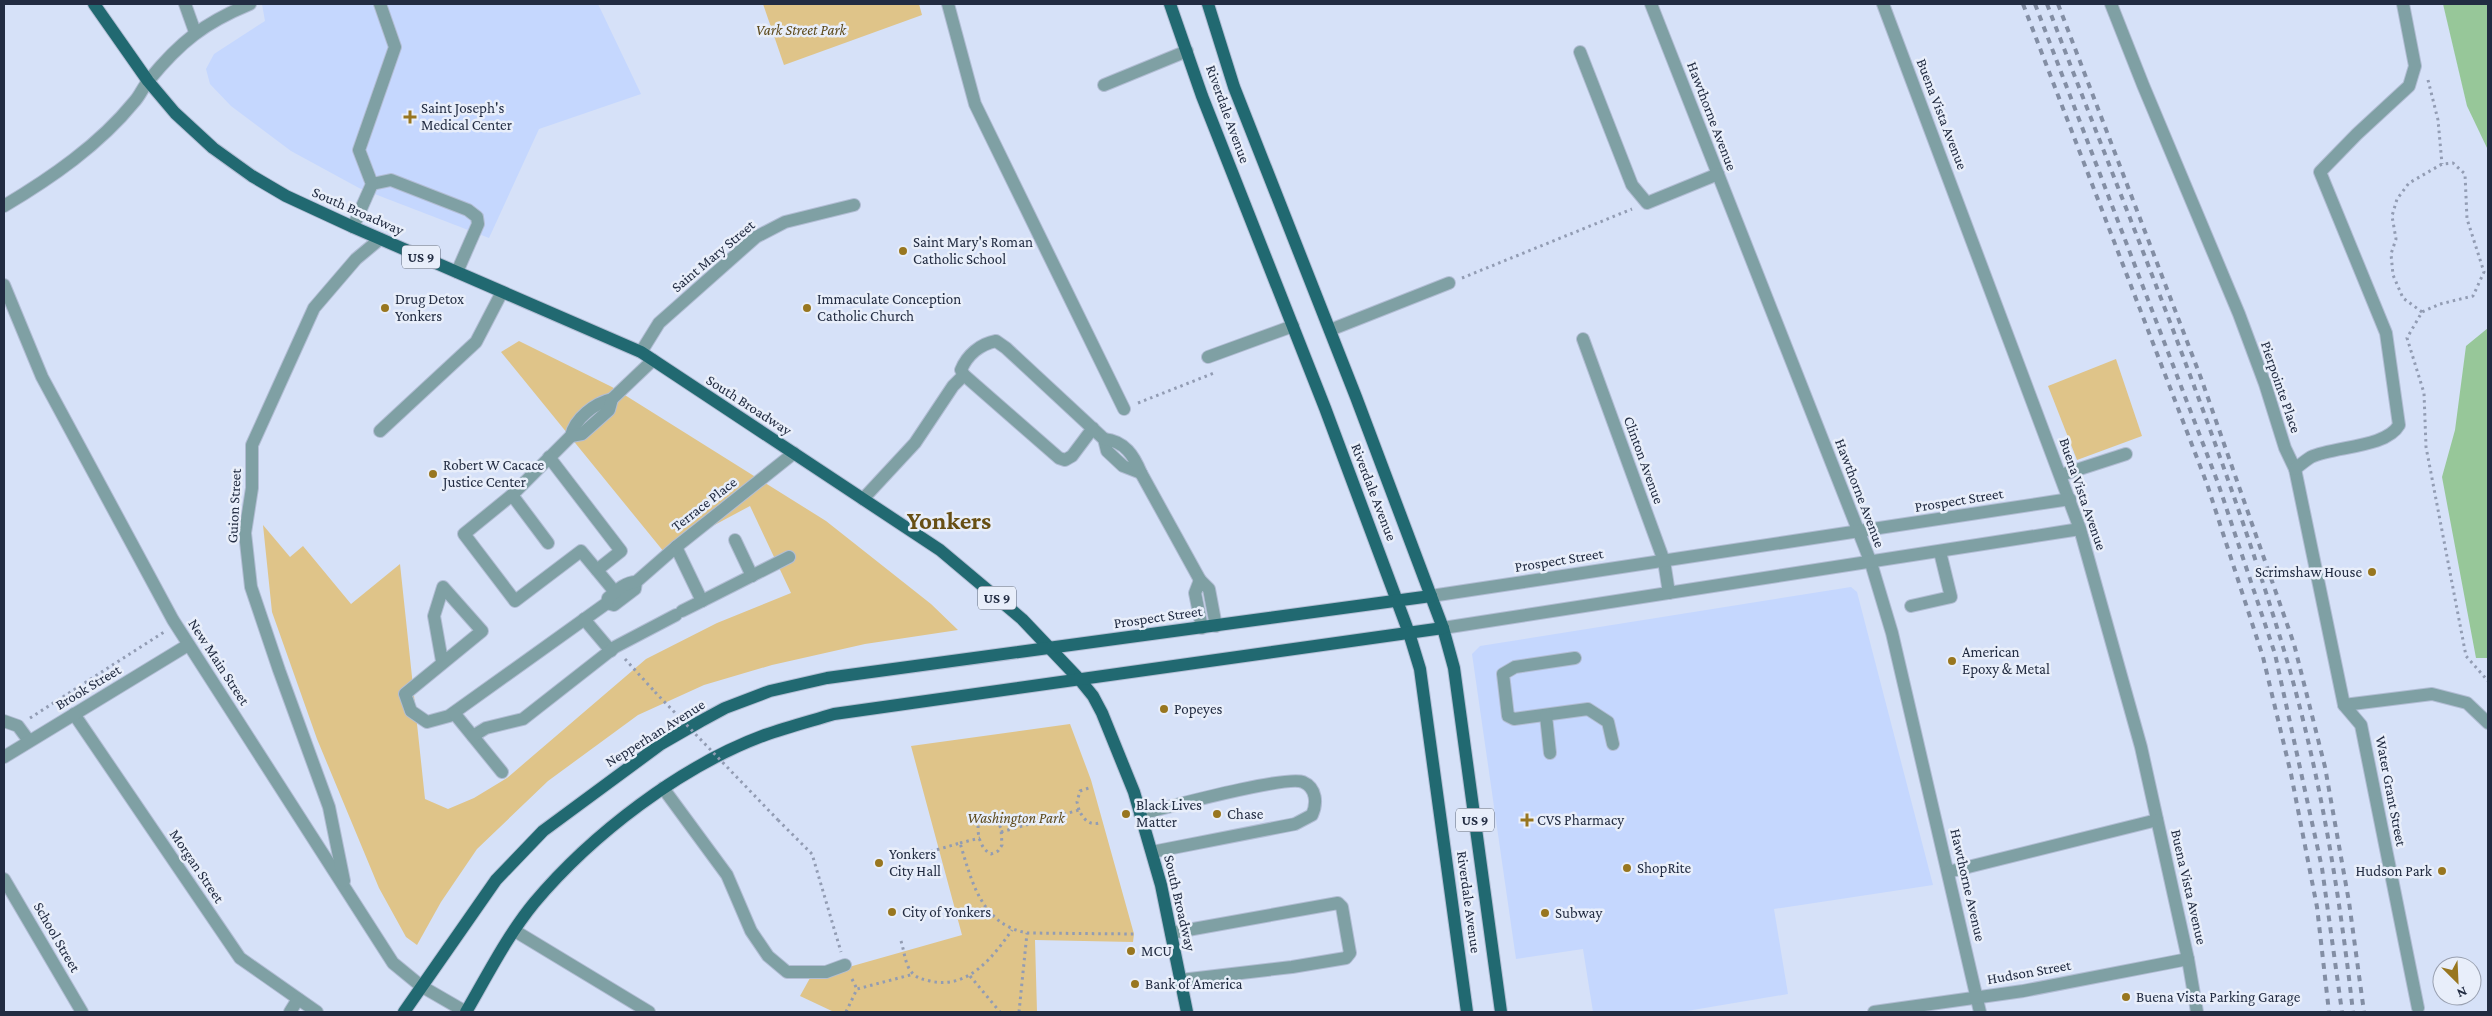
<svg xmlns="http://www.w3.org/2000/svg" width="2492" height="1016" font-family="'Crimson Pro',serif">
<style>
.built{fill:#c5d7fe}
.green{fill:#dfc489}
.water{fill:#97c799}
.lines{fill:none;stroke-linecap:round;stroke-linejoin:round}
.minor-casing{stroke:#b2bdd4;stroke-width:14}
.major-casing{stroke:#b2bdd4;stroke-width:14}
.path{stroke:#929cb3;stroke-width:3;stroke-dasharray:2.5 4;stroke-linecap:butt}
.minor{stroke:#7fa0a4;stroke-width:12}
.major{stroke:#216971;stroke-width:12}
.rail{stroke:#838ea4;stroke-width:4;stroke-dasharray:6 6;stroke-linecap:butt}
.path-bridge{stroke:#929cb3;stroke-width:3;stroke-dasharray:2.5 4;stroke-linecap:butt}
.poi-dot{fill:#98761f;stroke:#e8eefa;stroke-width:2}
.labels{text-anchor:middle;stroke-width:5;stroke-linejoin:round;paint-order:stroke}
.shield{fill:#e8eefa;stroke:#5d6679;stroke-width:1}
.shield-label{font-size:14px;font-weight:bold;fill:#222c42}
.park-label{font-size:15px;font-style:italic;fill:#5d4a1c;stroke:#e8eefa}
.poi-label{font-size:15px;fill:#222c42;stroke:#e8eefa;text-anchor:start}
.street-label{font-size:15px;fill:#222c42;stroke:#e8eefa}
.town-label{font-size:25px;font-weight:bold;fill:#674f14;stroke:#e8eefa}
</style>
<rect width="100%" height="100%" fill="#d6e1f8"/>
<g class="built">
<path d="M 262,4 L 598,4 L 641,94 L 539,129 L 489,238 L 359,188 L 291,151 L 231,106 L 210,84 L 206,69 L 214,54 L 265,21 Z"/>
<path d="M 1851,587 L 1857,592 L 1933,885 L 1774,909 L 1788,994 L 1681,1012 L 1593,1012 L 1583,949 L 1516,959 L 1472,654 L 1480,646 Z"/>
</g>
<g class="green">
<path d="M 763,4 L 919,4 L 922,15 L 784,65 Z"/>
<path d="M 519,341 L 612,387 L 826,521 L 931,604 L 958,630 L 865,644 L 772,665 L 704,685 L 638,715 L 548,781 L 477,849 L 441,902 L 417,945 L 406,937 L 379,888 L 317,739 L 272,612 L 263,525 L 290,557 L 303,546 L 351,604 L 400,564 L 425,799 L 448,809 L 474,798 L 507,778 L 646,659 L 717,623 L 791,593 L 750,506 L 664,552 L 501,352 Z"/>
<path d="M 2116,359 L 2142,436 L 2077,460 L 2048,386 Z"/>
<path d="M 1070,724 L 1091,780 L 1134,934 L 1133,942 L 1035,940 L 1037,1012 L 834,1012 L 800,996 L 810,978 L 962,935 L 911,746 Z"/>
</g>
<g class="water">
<path d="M 2443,4 L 2488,4 L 2488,150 L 2467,106 Z"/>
<path d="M 2488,328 L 2488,658 L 2476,658 L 2442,477 L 2455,430 L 2466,346 Z"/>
</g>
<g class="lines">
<g class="minor-casing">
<g id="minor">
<path d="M 185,4 L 195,32"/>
<path d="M 948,4 L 975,104 L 1124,409"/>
<path d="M 1651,4 L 1871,563 L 1892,633 L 1980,1012"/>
<path d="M 1883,4 L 2080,529 L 2141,747 L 2188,959 L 2197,1012"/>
<path d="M 2111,4 L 2143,85 L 2239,314 L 2265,384 L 2285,448 L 2295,469 L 2344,705 L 2361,725 L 2418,1008"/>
<path d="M 1580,52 L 1632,185 L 1647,203 L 1718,174"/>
<path d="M 1104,85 L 1187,51"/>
<path d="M 372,184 L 391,180 L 468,210 L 477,217 L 478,224 L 457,272"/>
<path d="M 4,206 C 51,178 99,145 134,102 C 140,96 143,87 149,80 C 180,42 204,23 250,4"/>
<path d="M 353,227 L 372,184 L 359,150 L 395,47 L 380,4"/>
<path d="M 4,285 L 42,377 L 173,620 L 393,963 L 421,986 L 466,1012"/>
<path d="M 1330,330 L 1449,283"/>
<path d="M 1583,339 L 1664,561 L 1669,593"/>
<path d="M 641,352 L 659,323 L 756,237 L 785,222 L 854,205"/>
<path d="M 1208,357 L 1293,326"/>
<path d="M 612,399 C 595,403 575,418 571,436 L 512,495 L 464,534 L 515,601 L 581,551 L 615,592"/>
<path d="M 1093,428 L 1072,456 L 1065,460 L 1059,458 L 964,375 L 961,370 C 967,355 980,344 996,341 L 1006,348 L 1104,439 L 1107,451 L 1123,466 L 1141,473"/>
<path d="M 380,431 L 476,342 L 502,292"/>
<path d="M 571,436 L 582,434 L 609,410 L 612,399 L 653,360"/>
<path d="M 1104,439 C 1125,441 1134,456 1141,473 L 1200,580"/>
<path d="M 549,457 L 621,551 L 597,570"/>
<path d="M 2295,469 C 2300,465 2306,460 2311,457 C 2334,446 2386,448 2399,425 L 2386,333 L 2320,172 L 2357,134 L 2409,86 L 2415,66 L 2403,4"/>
<path d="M 2061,475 L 2126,454"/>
<path d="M 512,495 L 548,543"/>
<path d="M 863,499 L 915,443 L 953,386 L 964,375"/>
<path d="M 735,540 L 752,576"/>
<path d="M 676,547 L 702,601 L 789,557"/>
<path d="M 1431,596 L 2070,499"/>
<path d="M 607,603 L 614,605 L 635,589 L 636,582 L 676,547 L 794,453"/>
<path d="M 1911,606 L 1951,597 L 1940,552"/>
<path d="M 682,611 L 702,601"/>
<path d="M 584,619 L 611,651"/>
<path d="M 1202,628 L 1195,593 L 1200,580 L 1209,589 L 1216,626"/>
<path d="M 1443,628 L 2080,529"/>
<path d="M 1575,658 L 1515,667 L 1503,674 L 1508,716 L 1514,719 L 1588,709 L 1608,722 L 1613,744"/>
<path d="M 442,661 L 434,616 L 443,587 L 482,631 L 405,694 L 411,711 L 427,722 L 449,716 L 607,603 L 608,598 C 616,591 625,582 636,582"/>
<path d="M 2344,705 L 2432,694 L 2467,703 L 2488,723"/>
<path d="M 454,713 L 502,772"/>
<path d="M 74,714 L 240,958 L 317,1012"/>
<path d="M 1546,716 L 1550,753"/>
<path d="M 4,721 L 18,726 L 29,741"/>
<path d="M 473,736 L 486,728 L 523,719 L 615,647 L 676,615"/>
<path d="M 4,757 L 188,645"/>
<path d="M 663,788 L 727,875 L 751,931 L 768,956 L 787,972 L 826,972 L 845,965"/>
<path d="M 1140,814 C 1165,808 1286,775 1303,782 C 1317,788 1317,804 1312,815 L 1295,824 L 1152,852"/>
<path d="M 1948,872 L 2157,820"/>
<path d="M 4,879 L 82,1012"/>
<path d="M 344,881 L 329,807 L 279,670 L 251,587 L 245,533 L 252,488 L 252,445 L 314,308 L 356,259 L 380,239"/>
<path d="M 515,931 L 649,1012"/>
<path d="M 1171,933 L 1338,903 L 1342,907 L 1350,953 L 1346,958 L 1292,967 L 1181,980"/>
<path d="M 290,1012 L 298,999"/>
<path d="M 1874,1012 L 2023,991 L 2188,959"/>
</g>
</g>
<g class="major-casing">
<g id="major">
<path d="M 94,4 L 148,81 L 175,113 L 213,148 L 252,176 L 286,196 L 353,227 L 641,352 L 940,550 L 1022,619 L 1080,680 L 1093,696 L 1102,713 L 1134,792 L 1161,885 L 1187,1012"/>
<path d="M 1170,4 L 1202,96 L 1325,408 L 1409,633 L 1420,669 L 1467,1012"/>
<path d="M 1208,4 L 1234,87 L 1356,397 L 1443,628 L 1454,668 L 1501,1012"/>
<path d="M 404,1012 L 496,880 L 543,831 L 661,744 L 701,721 L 725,708 L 770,691 L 827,678 L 1431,596"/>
<path d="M 466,1012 C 487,976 507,936 534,903 C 592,834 681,766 765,735 C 788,727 811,721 834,714 L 1443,628"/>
</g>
</g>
<g class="path">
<path d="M 2428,80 L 2438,120 L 2442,164"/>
<path d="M 1462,278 L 1632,209"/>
<path d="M 2422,312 L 2403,298 L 2393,275 L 2391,254 L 2396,239 L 2392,216 L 2397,199 L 2409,183 L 2442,164 L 2453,163 L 2465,174 L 2467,219 L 2484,272 L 2473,296 L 2440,304 L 2422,312 L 2407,338 L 2424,393 L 2426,447 L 2466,656 L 2488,681"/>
<path d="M 1138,403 L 1214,373"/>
<path d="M 625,659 L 655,692"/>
<path d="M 30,718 L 164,632"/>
<path d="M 1079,810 L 1077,802 L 1080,791 L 1092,787"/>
<path d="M 992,815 L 1001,828 L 1002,845 L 998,851 L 991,854 C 980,849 976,832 979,821 Z"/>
<path d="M 778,820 L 812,854 L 841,952"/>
<path d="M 1001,832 L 1079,810 C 1084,820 1090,827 1102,822"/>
<path d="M 960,843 L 980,838"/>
<path d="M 912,857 L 960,843 C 972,882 981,924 1027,933 L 1134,934"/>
<path d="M 901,941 C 904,950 905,963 910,970 C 915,978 922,979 930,981 C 968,990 993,957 1012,930"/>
<path d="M 970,976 L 1000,1012"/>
<path d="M 852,979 L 857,989"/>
<path d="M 846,1012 L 857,989 L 914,974"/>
<path d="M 1019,1012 L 1027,933"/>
</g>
<use href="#minor" class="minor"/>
<use href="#major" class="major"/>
<g class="rail">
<path d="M 2023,4 L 2207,484 L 2263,657 L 2291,774 L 2317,907 L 2329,1012"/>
<path d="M 2035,4 L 2218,483 L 2275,654 L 2322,868 L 2342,1012"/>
<path d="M 2047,4 C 2128,217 2217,429 2283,647 C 2319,766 2339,889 2353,1012"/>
<path d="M 2058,4 L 2201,378 L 2294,644 L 2325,767 L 2349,902 L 2364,1012"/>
</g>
<path class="path-bridge" d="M 655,692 L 778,820"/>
</g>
<g class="poi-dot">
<path d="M407.5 109.5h5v5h5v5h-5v5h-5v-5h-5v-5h5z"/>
<circle cx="903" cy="251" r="5"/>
<circle cx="385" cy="308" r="5"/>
<circle cx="807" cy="308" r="5"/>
<circle cx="433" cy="474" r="5"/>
<circle cx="2372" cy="572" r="5"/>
<circle cx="1952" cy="661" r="5"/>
<circle cx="1164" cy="709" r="5"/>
<circle cx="1126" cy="814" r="5"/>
<circle cx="1217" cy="814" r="5"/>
<path d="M1524.5 812.5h5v5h5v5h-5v5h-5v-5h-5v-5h5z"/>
<circle cx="879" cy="863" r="5"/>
<circle cx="1627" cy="868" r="5"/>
<circle cx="2442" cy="871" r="5"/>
<circle cx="892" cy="912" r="5"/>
<circle cx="1545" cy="913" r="5"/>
<circle cx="1131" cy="951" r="5"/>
<circle cx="1135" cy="984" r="5"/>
<circle cx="2126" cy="997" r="5"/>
</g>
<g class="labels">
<g class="shield">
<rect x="402" y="245.5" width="38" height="23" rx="4"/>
<rect x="978" y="586.5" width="38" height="23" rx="4"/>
<rect x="1456" y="808.5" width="38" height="23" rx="4"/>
</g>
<g class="shield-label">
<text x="421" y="262">US 9</text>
<text x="997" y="603">US 9</text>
<text x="1475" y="825">US 9</text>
</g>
<g class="park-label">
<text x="801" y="35">Vark Street Park</text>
<text x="1016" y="823">Washington Park</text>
</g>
<g class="poi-label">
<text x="421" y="113">Saint Joseph's<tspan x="421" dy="17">Medical Center</tspan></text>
<text x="913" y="247">Saint Mary's Roman<tspan x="913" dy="17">Catholic School</tspan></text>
<text x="395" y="304">Drug Detox<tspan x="395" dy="17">Yonkers</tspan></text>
<text x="817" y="304">Immaculate Conception<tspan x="817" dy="17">Catholic Church</tspan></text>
<text x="443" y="470">Robert W Cacace<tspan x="443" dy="17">Justice Center</tspan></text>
<text x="2362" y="577" text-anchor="end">Scrimshaw House</text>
<text x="1962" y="657">American<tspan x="1962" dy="17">Epoxy &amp; Metal</tspan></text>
<text x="1174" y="714">Popeyes</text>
<text x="1136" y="810">Black Lives<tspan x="1136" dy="17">Matter</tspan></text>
<text x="1227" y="819">Chase</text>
<text x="1537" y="825">CVS Pharmacy</text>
<text x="889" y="859">Yonkers<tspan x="889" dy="17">City Hall</tspan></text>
<text x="1637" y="873">ShopRite</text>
<text x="2432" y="876" text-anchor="end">Hudson Park</text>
<text x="902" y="917">City of Yonkers</text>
<text x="1555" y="918">Subway</text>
<text x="1141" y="956">MCU</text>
<text x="1145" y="989">Bank of America</text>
<text x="2136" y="1002">Buena Vista Parking Garage</text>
</g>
<g class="street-label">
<text transform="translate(1228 114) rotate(70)" y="5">Riverdale Avenue</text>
<text transform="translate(1942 114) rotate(69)" y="5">Buena Vista Avenue</text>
<text transform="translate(1712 116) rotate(69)" y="5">Hawthorne Avenue</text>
<text transform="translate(358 211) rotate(24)" y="5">South Broadway</text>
<text transform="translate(713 256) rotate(-40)" y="5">Saint Mary Street</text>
<text transform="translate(2281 387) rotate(71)" y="5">Pierpointe Place</text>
<text transform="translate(749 405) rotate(33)" y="5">South Broadway</text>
<text transform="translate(1644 460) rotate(70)" y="5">Clinton Avenue</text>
<text transform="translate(1374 492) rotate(69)" y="5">Riverdale Avenue</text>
<text transform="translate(1860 493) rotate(69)" y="5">Hawthorne Avenue</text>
<text transform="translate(2083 494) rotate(71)" y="5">Buena Vista Avenue</text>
<text transform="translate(1959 500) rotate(-9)" y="5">Prospect Street</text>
<text transform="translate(704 504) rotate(-38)" y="5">Terrace Place</text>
<text transform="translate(234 506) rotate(-87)" y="5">Guion Street</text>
<text transform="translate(1559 560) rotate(-9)" y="5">Prospect Street</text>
<text transform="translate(1158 617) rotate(-8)" y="5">Prospect Street</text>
<text transform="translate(219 662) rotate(57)" y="5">New Main Street</text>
<text transform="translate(88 687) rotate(-31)" y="5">Brook Street</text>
<text transform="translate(655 733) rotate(-32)" y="5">Nepperhan Avenue</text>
<text transform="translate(2391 791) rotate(79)" y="5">Water Grant Street</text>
<text transform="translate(197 866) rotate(56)" y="5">Morgan Street</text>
<text transform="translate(1968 885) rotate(77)" y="5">Hawthorne Avenue</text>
<text transform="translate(2189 887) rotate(77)" y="5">Buena Vista Avenue</text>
<text transform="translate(1469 902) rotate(82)" y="5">Riverdale Avenue</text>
<text transform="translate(1180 903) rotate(77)" y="5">South Broadway</text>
<text transform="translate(57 937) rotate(60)" y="5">School Street</text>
<text transform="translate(2029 972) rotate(-10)" y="5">Hudson Street</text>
</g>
<g class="town-label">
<text x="949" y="529">Yonkers</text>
</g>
</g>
<rect width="2492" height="1016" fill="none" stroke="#222c42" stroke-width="10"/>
<g transform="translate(2457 981) rotate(156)"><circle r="24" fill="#e8eefa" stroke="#99a0b0"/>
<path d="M0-4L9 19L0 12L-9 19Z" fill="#98761f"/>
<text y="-8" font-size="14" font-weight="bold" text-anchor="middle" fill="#222c42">N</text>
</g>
</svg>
